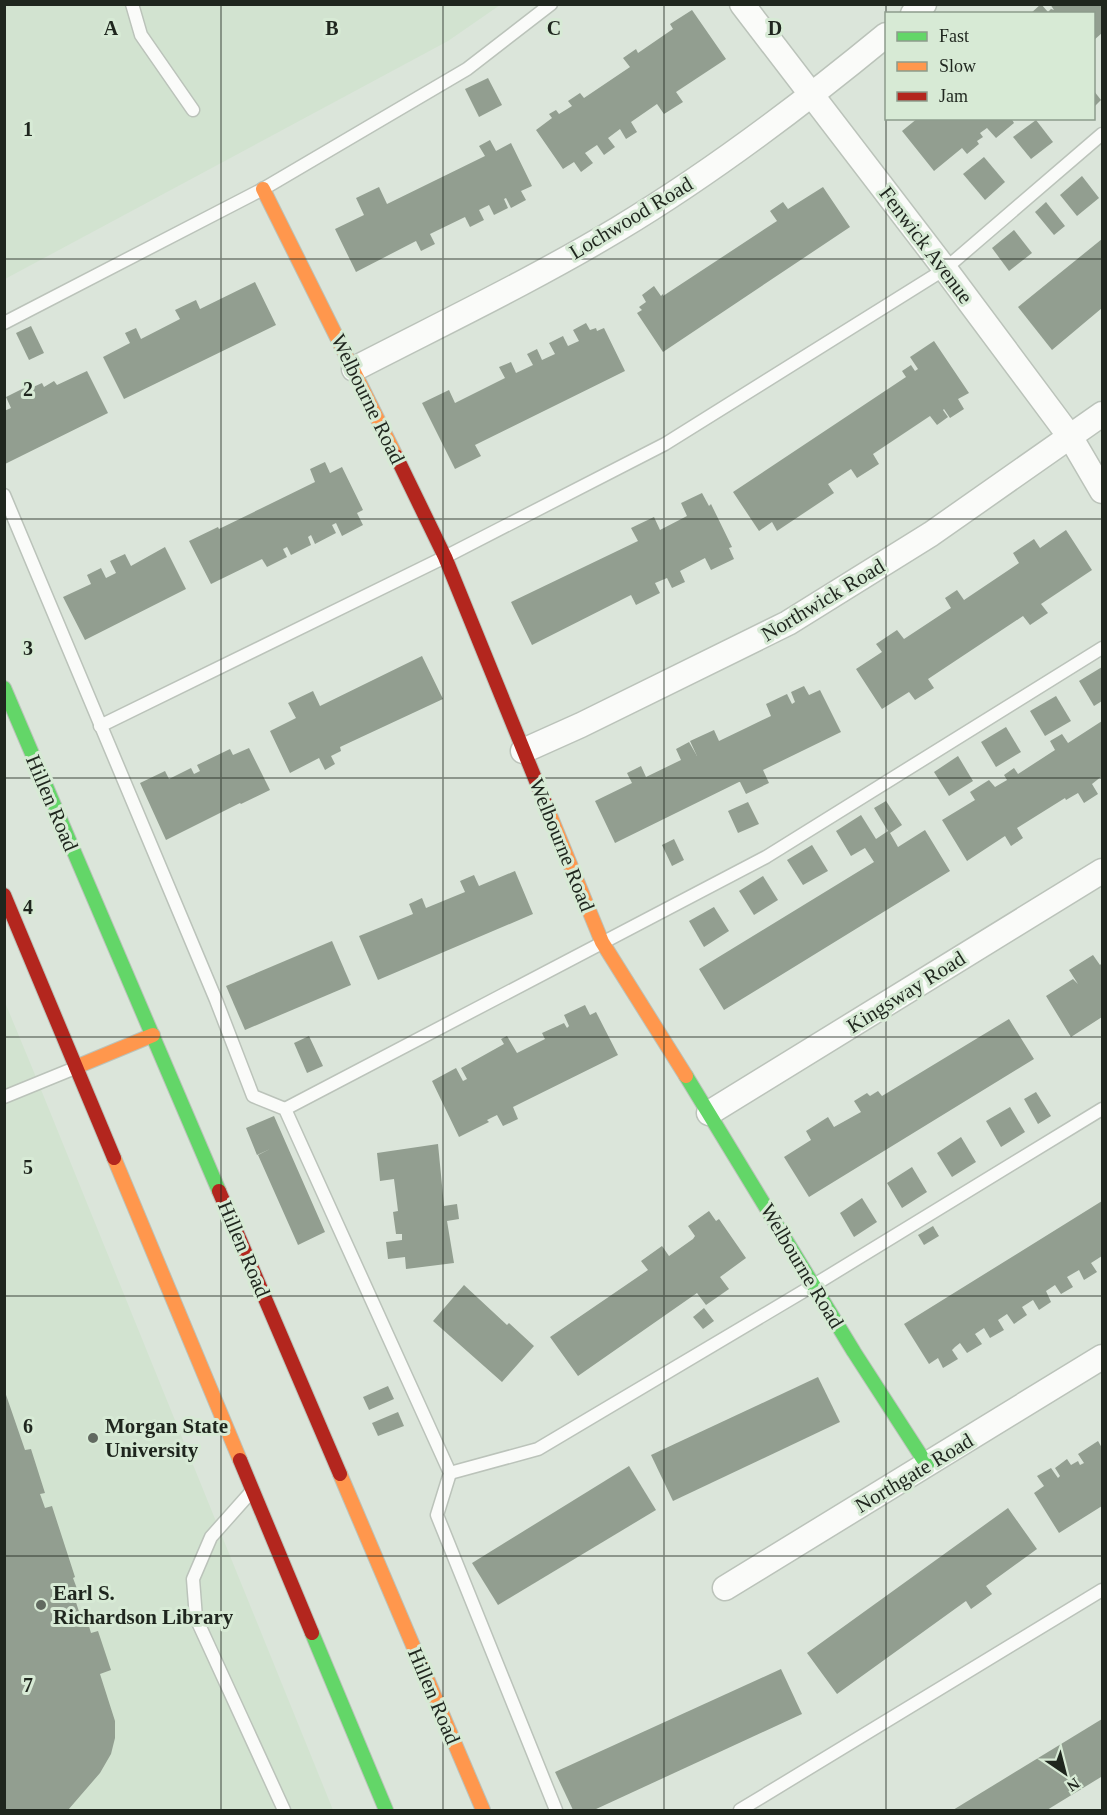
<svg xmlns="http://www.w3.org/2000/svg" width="1107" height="1815" font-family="Georgia,serif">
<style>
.built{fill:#d2e3d0}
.building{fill:#929e90}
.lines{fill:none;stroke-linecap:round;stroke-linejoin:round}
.lane-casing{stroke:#bbc3ba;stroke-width:15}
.street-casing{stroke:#bbc3ba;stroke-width:27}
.fast-casing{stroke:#bbc3ba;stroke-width:16}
.slow-casing{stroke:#bbc3ba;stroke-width:16}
.jam-casing{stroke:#bbc3ba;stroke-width:16}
.lane{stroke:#fafbf9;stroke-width:12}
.street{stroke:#fafbf9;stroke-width:24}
.fast{stroke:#63d668;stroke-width:14}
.slow{stroke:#ff974d;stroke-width:14}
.jam{stroke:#b3261e;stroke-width:14}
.grid{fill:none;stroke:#1f261e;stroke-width:1.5;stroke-opacity:0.55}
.poi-dot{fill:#616960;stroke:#d7ead5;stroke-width:2}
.labels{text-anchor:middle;stroke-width:6;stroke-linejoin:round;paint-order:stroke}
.street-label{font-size:21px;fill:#1f261e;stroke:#d7ead5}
.poi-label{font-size:21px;font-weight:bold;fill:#1f261e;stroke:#d7ead5;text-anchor:start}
.grid-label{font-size:20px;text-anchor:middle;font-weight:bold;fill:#1f261e;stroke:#d7ead5;stroke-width:6;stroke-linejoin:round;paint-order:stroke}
</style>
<rect width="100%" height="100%" fill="#dbe5da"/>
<g class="built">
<path d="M 5,5 L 500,5 L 448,41 L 5,279 Z"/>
<path d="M 4,1000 L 31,1065 L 333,1810 L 5,1810 Z"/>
</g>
<g class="building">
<path d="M 1041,4 L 1048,12 L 1051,9 L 1054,10 L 1050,4 L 1102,4 L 1102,33 L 1094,40 L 1094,14 L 1030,14 Z"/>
<path d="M 692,10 L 726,59 L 676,92 L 683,102 L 664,114 L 657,104 L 631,122 L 637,132 L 626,139 L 620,129 L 608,138 L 615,147 L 604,155 L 597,145 L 585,153 L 593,163 L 581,172 L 574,162 L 563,169 L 536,130 L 552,118 L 549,114 L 556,110 L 559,114 L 572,106 L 568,101 L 580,93 L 584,98 L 630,67 L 623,58 L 636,49 L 638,53 L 670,31 L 673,29 L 670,24 Z"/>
<path d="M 488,78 L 502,105 L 479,117 L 465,89 Z"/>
<path d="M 1094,91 L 1101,100 L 1094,107 Z"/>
<path d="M 918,118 L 1011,118 L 1014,123 L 996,138 L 987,128 L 980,133 L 983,137 L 977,141 L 979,144 L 967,154 L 962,148 L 934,171 L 902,131 Z"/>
<path d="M 1036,120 L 1053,142 L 1031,159 L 1013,137 Z"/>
<path d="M 490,140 L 496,151 L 511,143 L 532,186 L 521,191 L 526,200 L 511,208 L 506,198 L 504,199 L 508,208 L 494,215 L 489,205 L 479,210 L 484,220 L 470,227 L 465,217 L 430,234 L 435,244 L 421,251 L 416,241 L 356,272 L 335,229 L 364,215 L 356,198 L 379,187 L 387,204 L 485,156 L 479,146 Z"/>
<path d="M 984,157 L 1005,182 L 985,200 L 963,174 Z"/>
<path d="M 1082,176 L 1099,198 L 1077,216 L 1060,195 Z"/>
<path d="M 823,187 L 850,227 L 663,352 L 637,313 L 642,310 L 639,307 L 646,302 L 642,295 L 654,286 L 661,296 L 663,294 L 663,296 L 777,221 L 770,211 L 783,202 L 788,209 Z"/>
<path d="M 1046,202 L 1065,226 L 1054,235 L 1035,212 Z"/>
<path d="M 1014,230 L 1032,253 L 1009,271 L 992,248 Z"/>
<path d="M 1102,239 L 1102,308 L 1052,350 L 1018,307 Z"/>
<path d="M 255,282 L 276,325 L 124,399 L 103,357 L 130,343 L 125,333 L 136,328 L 141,339 L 180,319 L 175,310 L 196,300 L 200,309 Z"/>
<path d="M 586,323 L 590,330 L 596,328 L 597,331 L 604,328 L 625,371 L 475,445 L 481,456 L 455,469 L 422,403 L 449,390 L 455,403 L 505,378 L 499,367 L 511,362 L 516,373 L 533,365 L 527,354 L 537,349 L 542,360 L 555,354 L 549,343 L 563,336 L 568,346 L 579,341 L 573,330 Z"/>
<path d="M 31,326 L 44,353 L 29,360 L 16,333 Z"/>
<path d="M 934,341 L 969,393 L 958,399 L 964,409 L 950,418 L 944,409 L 943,410 L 948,417 L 937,425 L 930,416 L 873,454 L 879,464 L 857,478 L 851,469 L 828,484 L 834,493 L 777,531 L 772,522 L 759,531 L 733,492 L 906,377 L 902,371 L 911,365 L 915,371 L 918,369 L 910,357 Z"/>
<path d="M 87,371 L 108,413 L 5,464 L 4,411 L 11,408 L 6,397 L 28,386 L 33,397 L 35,396 L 31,388 L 42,383 L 44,387 L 54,381 L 57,385 Z"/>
<path d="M 325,462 L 330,473 L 342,467 L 363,510 L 357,513 L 363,525 L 342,536 L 336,523 L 332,525 L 336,533 L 315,544 L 311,535 L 308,537 L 311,545 L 291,555 L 287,547 L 283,549 L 287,557 L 267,567 L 262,559 L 211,584 L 189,541 L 218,527 L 219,529 L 315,482 L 310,469 Z"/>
<path d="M 702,493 L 709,506 L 711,504 L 732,547 L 729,548 L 734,559 L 711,570 L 705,558 L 680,571 L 685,582 L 672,588 L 667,578 L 655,583 L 660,593 L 636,605 L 631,595 L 532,645 L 511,602 L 638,541 L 631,528 L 654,517 L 660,530 L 687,516 L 681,503 Z"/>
<path d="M 1066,530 L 1092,570 L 1041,604 L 1048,613 L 1030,625 L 1023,616 L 928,679 L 934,688 L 915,700 L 909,692 L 882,709 L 856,669 L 882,652 L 876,644 L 897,630 L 904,639 L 951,608 L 945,598 L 957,590 L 964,600 L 1019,563 L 1013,553 L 1034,539 L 1040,548 Z"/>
<path d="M 165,547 L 186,589 L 85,640 L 63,597 L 91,584 L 87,575 L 101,568 L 106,578 L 116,573 L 110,561 L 125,554 L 131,566 Z"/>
<path d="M 422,656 L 443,699 L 340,747 L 341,751 L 331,756 L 335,764 L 325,770 L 319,758 L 290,773 L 270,731 L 296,718 L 288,703 L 313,691 L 320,706 Z"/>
<path d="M 1102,667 L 1102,701 L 1094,706 L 1079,681 Z"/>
<path d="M 804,686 L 809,695 L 820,690 L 841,732 L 763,770 L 769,783 L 746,794 L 740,782 L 739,782 L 615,843 L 595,801 L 632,783 L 627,773 L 641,766 L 646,777 L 681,760 L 676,749 L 689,742 L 697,756 L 690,741 L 714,730 L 719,741 L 746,728 L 771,716 L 766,704 L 787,694 L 792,704 L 795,702 L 791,692 Z"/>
<path d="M 1056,696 L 1071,721 L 1045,736 L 1030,711 Z"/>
<path d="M 1102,721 L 1102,776 L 1092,784 L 1098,794 L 1084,803 L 1078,793 L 1066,800 L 1065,798 L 1017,828 L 1023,838 L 1011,846 L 1005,836 L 967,861 L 942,820 L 975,800 L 970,792 L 989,780 L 995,787 L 1007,780 L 1004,775 L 1014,768 L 1018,774 L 1055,750 L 1050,741 L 1062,734 L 1068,743 Z"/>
<path d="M 1006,727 L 1021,752 L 996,767 L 981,742 Z"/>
<path d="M 249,748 L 270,790 L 241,804 L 240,803 L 166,840 L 140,783 L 165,771 L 169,779 L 191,768 L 194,774 L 200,771 L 197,765 L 230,749 L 233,755 Z"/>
<path d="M 958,756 L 973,781 L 949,796 L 934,772 Z"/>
<path d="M 886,801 L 902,825 L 890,833 L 898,847 L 925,830 L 950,871 L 724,1010 L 699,969 L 874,862 L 865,848 L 851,856 L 836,831 L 861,815 L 876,839 L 888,831 L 874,808 Z"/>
<path d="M 748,802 L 759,824 L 738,833 L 728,811 Z"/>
<path d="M 674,839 L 684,860 L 672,866 L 662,845 Z"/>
<path d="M 812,845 L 828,871 L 803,885 L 787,860 Z"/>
<path d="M 515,871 L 533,914 L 378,980 L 359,936 L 413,914 L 409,904 L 422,898 L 426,908 L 465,892 L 460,881 L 474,875 L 479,886 Z"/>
<path d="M 763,876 L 778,900 L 754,915 L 739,891 Z"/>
<path d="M 714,907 L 729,931 L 704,947 L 689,921 Z"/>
<path d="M 332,941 L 351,985 L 245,1030 L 226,986 Z"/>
<path d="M 1093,955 L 1100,965 L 1102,963 L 1102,1017 L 1071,1037 L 1046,996 L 1073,979 L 1078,984 L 1069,970 Z"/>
<path d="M 585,1005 L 590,1015 L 596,1012 L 618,1055 L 513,1107 L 518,1119 L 503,1126 L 497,1115 L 487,1120 L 489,1122 L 459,1137 L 432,1081 L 456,1068 L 463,1081 L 467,1079 L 461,1068 L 504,1044 L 501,1039 L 507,1036 L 517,1053 L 545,1039 L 542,1033 L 564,1023 L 567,1028 L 569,1026 L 564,1015 Z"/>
<path d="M 1009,1019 L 1034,1059 L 809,1197 L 784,1157 L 811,1140 L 806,1131 L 828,1117 L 834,1127 L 861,1112 L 854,1101 L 867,1093 L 870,1096 L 878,1091 L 882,1096 Z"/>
<path d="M 309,1036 L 323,1066 L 307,1073 L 294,1043 Z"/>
<path d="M 1036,1092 L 1051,1116 L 1038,1124 L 1024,1099 Z"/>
<path d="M 1010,1107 L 1025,1132 L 1001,1147 L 986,1121 Z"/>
<path d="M 274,1116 L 325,1232 L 298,1245 L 258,1155 L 270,1149 L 257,1155 L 246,1128 Z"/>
<path d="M 961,1137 L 976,1162 L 952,1177 L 937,1153 Z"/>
<path d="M 438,1144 L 444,1206 L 457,1204 L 459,1219 L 447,1221 L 454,1263 L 406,1269 L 405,1257 L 388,1259 L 386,1242 L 402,1240 L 402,1234 L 396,1234 L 393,1212 L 398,1211 L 394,1179 L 380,1181 L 377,1153 Z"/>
<path d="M 912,1167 L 927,1192 L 902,1208 L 887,1183 Z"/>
<path d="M 862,1198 L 877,1222 L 854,1237 L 840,1213 Z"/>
<path d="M 1102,1201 L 1102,1256 L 1091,1263 L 1097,1272 L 1084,1280 L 1079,1270 L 1067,1277 L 1073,1287 L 1061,1294 L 1055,1285 L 1046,1291 L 1051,1302 L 1039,1310 L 1033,1300 L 1022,1307 L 1027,1315 L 1014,1324 L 1007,1314 L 998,1320 L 1004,1330 L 990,1338 L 984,1328 L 975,1334 L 982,1344 L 967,1353 L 960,1343 L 955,1347 L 952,1350 L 958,1359 L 943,1368 L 938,1358 L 929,1364 L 904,1324 Z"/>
<path d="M 709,1211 L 716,1221 L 719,1219 L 746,1258 L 720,1277 L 729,1289 L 706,1305 L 697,1293 L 578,1376 L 550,1337 L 648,1270 L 641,1261 L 662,1246 L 669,1256 L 693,1239 L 695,1236 L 688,1226 Z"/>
<path d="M 933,1226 L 939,1236 L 924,1245 L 918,1235 Z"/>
<path d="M 464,1285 L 507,1325 L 509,1323 L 534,1346 L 502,1382 L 433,1321 Z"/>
<path d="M 704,1308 L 714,1321 L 703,1329 L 693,1317 Z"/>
<path d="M 818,1377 L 840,1422 L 673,1501 L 651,1455 Z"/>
<path d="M 388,1386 L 394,1399 L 369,1410 L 363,1397 Z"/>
<path d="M 4,1389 L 25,1450 L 31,1449 L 45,1493 L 40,1494 L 45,1508 L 52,1506 L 75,1577 L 73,1578 L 79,1594 L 74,1596 L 81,1618 L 86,1616 L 91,1633 L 98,1631 L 111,1670 L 100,1674 L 115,1721 L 115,1738 L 111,1754 L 100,1773 L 68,1810 L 4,1810 Z"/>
<path d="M 398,1412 L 404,1426 L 378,1436 L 372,1423 Z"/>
<path d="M 1098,1441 L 1102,1448 L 1102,1506 L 1059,1533 L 1034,1493 L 1044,1486 L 1037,1476 L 1051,1468 L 1058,1478 L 1060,1476 L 1055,1468 L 1067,1459 L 1071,1465 L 1078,1461 L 1080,1465 L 1084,1463 L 1078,1454 Z"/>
<path d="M 629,1466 L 656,1510 L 498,1605 L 472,1563 Z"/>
<path d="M 1008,1508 L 1037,1549 L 986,1586 L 992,1594 L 971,1609 L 966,1601 L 837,1694 L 807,1653 Z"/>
<path d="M 781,1669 L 802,1714 L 594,1810 L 573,1810 L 555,1772 Z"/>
<path d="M 1102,1719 L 1101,1777 L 1047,1810 L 953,1810 Z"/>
</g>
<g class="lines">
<g class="lane-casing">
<g id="lane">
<path d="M 132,4 L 141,35 L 193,110"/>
<path d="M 4,323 L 263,189 L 467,69 L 551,4"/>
<path d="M 4,495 L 216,1000 L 253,1096 L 285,1109 L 450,1473 L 437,1515 L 556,1810"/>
<path d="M 100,726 L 445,557 L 665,444 L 945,269 L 1102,134"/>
<path d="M 4,1097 L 75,1068"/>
<path d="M 285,1109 L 766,857 L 1102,648"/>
<path d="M 450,1473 L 538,1449 L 814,1285 L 1102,1109"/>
<path d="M 251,1492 L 211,1537 L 193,1579 L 196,1618 L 284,1810"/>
<path d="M 740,1810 L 1102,1590"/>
</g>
</g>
<g class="street-casing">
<g id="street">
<path d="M 742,4 L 945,269 L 1071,438 L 1102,491"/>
<path d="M 913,14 L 924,4"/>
<path d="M 354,369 C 443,323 533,280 618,229 C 713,172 801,105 886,35"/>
<path d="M 523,751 L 581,725 L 788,623 L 931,534 L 1102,414"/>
<path d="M 709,1113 L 1102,871"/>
<path d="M 725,1588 L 1102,1357"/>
</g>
</g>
<g class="fast-casing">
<g id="fast">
<path d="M 4,688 L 219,1191"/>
<path d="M 686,1076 L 854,1352 L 927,1465"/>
<path d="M 312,1633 L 386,1810"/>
</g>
</g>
<g class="slow-casing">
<g id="slow">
<path d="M 263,189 L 396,456"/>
<path d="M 545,803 L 602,942 L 686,1076"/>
<path d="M 76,1067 L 153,1035"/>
<path d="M 114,1158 L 240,1460"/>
<path d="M 340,1474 L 483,1810"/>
</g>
</g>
<g class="jam-casing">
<g id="jam">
<path d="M 396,456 L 445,557 L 545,803"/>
<path d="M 4,895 L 114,1158"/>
<path d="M 219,1191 L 340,1474"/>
<path d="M 240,1460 L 312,1633"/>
</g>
</g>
<use href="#lane" class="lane"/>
<use href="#street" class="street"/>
<use href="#fast" class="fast"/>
<use href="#slow" class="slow"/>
<use href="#jam" class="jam"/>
</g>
<path class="grid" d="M 221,4 L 221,1810M 443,4 L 443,1810M 664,4 L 664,1810M 886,4 L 886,1810M 4,259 L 1102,259M 4,519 L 1102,519M 4,778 L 1102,778M 4,1037 L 1102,1037M 4,1296 L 1102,1296M 4,1556 L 1102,1556"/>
<g class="poi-dot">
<circle cx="93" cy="1438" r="6"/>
<circle cx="41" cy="1605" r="6"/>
</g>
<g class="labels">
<g class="street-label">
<text transform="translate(631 218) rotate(-31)" y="7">Lochwood Road</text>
<text transform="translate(926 245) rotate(53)" y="7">Fenwick Avenue</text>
<text transform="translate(368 399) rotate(64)" y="7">Welbourne Road</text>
<text transform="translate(823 600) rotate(-31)" y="7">Northwick Road</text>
<text transform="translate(52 803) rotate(67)" y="7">Hillen Road</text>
<text transform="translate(562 845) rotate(68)" y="7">Welbourne Road</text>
<text transform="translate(906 992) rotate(-32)" y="7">Kingsway Road</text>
<text transform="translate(244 1249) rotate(67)" y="7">Hillen Road</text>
<text transform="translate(802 1266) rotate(59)" y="7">Welbourne Road</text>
<text transform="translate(914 1473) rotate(-31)" y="7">Northgate Road</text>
<text transform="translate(434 1696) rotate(67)" y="7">Hillen Road</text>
</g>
<g class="poi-label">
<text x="105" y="1433">Morgan State<tspan x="105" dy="24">University</tspan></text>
<text x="53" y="1600">Earl S.<tspan x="53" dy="24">Richardson Library</tspan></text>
</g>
</g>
<g class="grid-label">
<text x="111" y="35">A</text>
<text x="332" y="35">B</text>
<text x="554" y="35">C</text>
<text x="775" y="35">D</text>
<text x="28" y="136">1</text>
<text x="28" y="396">2</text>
<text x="28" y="655">3</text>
<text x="28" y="914">4</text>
<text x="28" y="1174">5</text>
<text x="28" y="1433">6</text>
<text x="28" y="1692">7</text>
</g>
<rect width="1107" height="1815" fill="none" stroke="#1f261e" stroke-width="12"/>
<rect x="885" y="12" width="210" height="108" fill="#d7ead5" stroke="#8d9c8c" stroke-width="1.5"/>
<rect x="897" y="32" width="30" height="9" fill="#63d668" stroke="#8d9c8c" stroke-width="1.5"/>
<text x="939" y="42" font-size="18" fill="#1f261e">Fast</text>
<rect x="897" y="62" width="30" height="9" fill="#ff974d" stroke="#8d9c8c" stroke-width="1.5"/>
<text x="939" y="72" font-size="18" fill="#1f261e">Slow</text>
<rect x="897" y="92" width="30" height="9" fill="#b3261e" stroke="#8d9c8c" stroke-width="1.5"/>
<text x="939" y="102" font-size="18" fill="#1f261e">Jam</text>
<g transform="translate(1065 1773) rotate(145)" stroke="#d7ead5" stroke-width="4.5" paint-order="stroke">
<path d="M0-4.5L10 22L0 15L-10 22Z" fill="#1f261e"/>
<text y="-9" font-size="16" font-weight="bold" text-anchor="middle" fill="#1f261e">N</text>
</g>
</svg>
